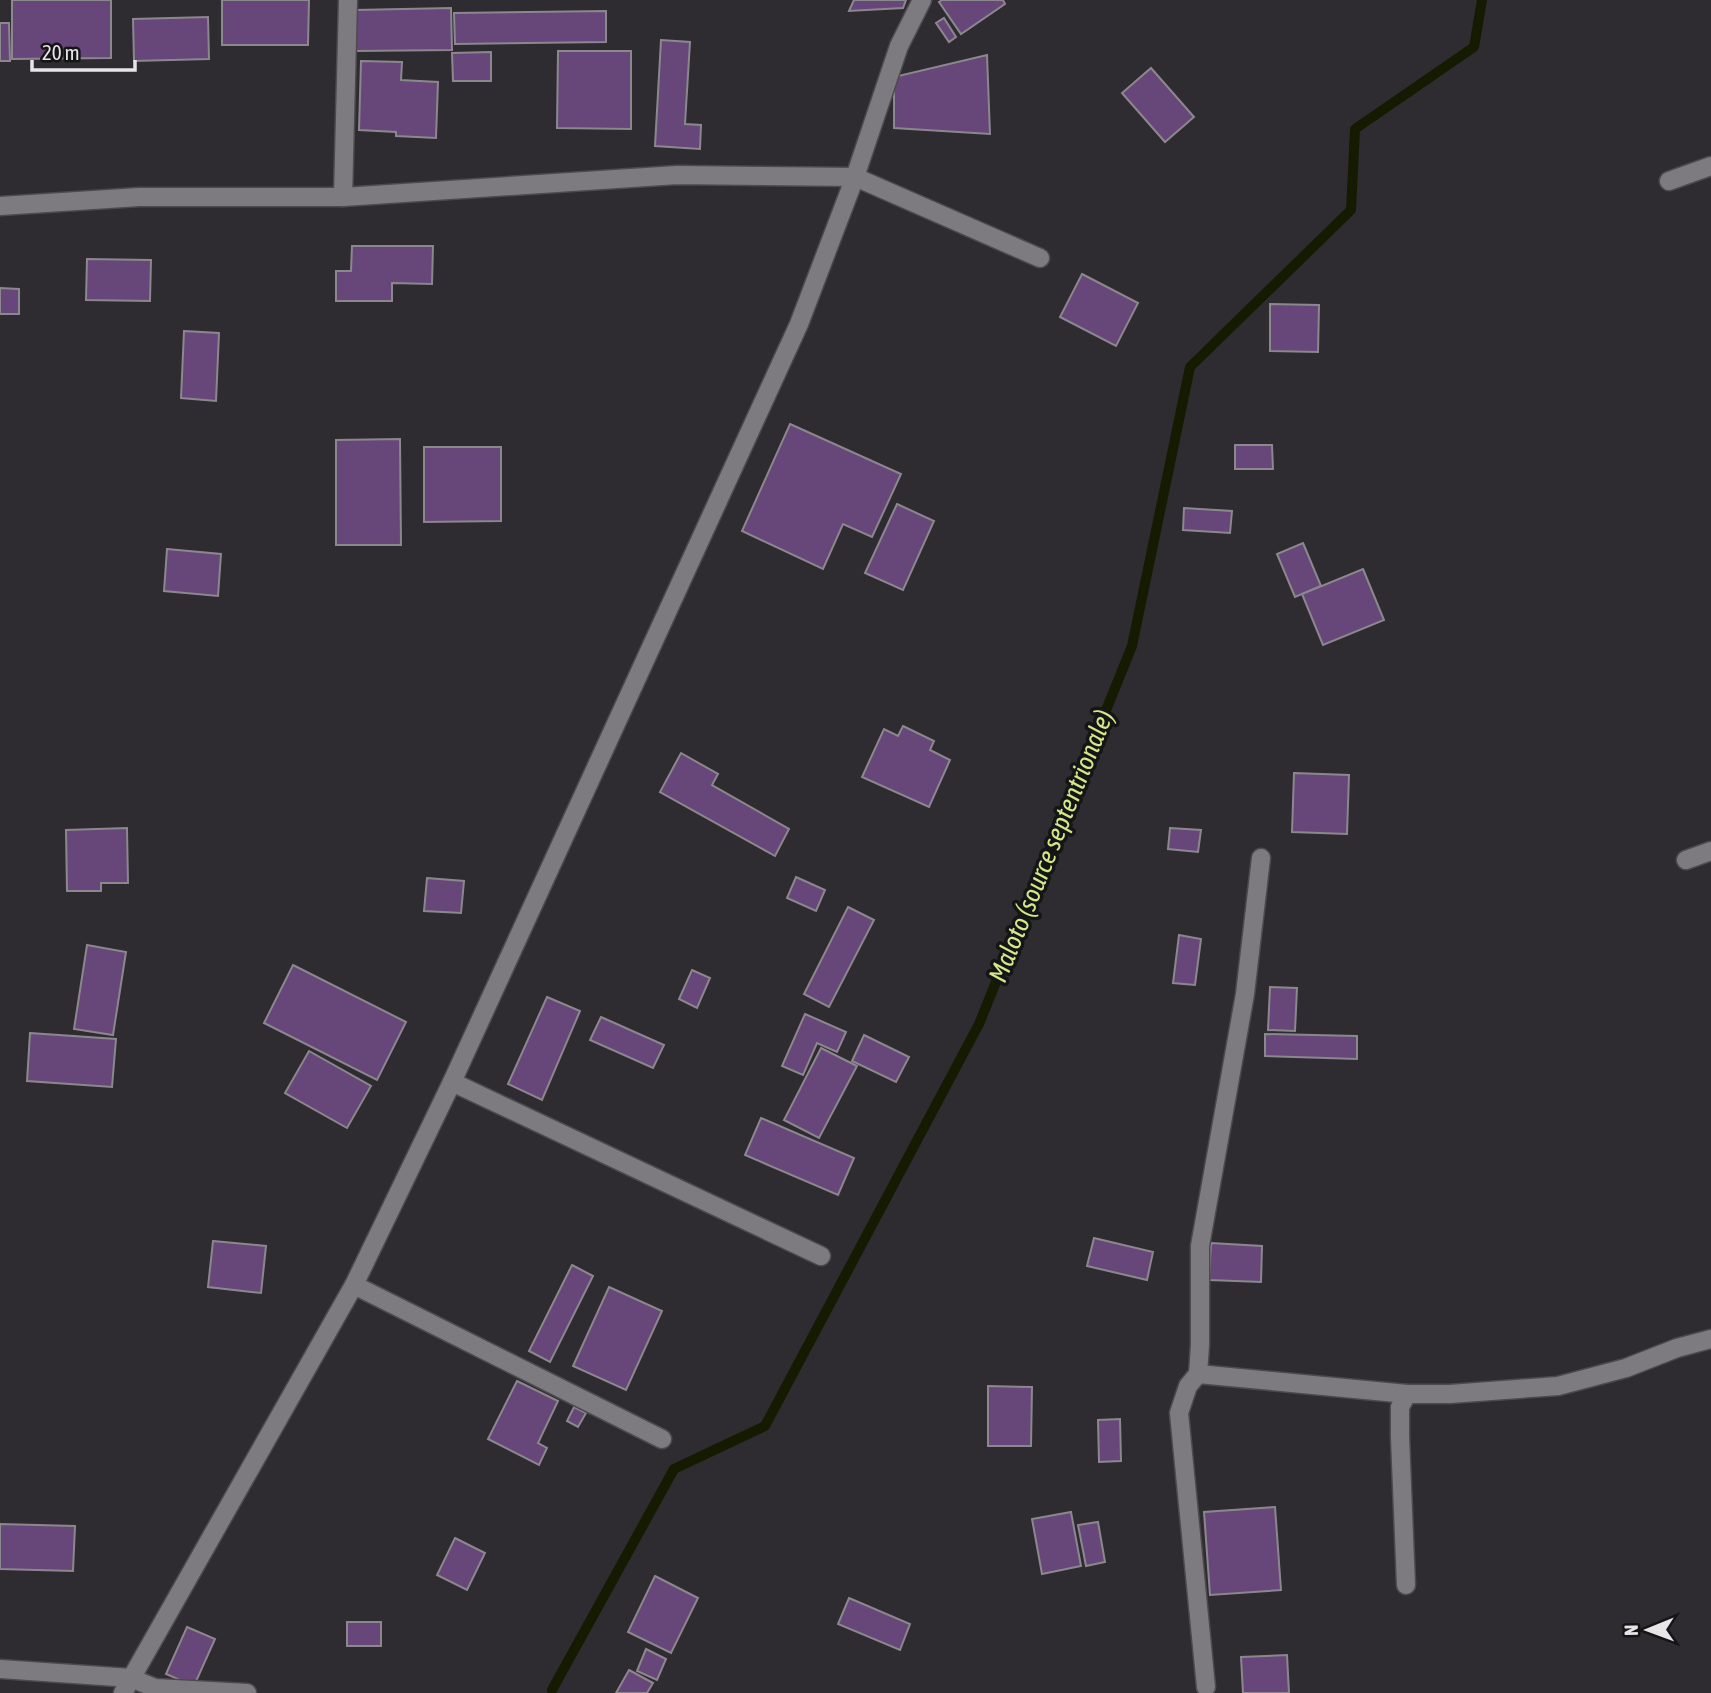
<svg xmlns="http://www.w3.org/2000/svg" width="1711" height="1693" font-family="'Asap Condensed',sans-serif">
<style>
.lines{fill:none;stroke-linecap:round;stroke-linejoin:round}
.stream{stroke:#151b00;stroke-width:10}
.building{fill:#67467a;stroke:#8b888d;stroke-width:2}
.street-casing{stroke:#4c4a4e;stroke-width:21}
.street{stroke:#7e7b80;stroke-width:18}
.labels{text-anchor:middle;stroke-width:7;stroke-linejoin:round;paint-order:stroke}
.water-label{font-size:26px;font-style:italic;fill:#d1e88b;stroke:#161516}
</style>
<rect width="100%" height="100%" fill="#2e2c30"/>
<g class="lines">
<path class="stream" d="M 552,1690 L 674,1469 L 765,1426 L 979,1024 L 1132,646 L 1190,367 L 1351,210 L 1355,129 L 1474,47 L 1482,0"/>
</g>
<g class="building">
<path d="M 12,0 L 111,0 L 111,58 L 12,59 Z"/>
<path d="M 222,0 L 309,0 L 308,45 L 222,45 Z"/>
<path d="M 854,0 L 906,0 L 903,8 L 849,11 Z"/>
<path d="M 942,0 L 1003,0 L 1005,4 L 961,34 L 939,2 Z"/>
<path d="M 451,8 L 452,50 L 356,51 L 355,10 Z"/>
<path d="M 606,11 L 606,42 L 455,44 L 454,13 Z"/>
<path d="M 208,17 L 209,59 L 134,61 L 133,19 Z"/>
<path d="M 944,18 L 956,37 L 949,42 L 936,23 Z"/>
<path d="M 0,23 L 9,23 L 10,61 L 0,61 Z"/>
<path d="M 661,40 L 690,42 L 685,124 L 701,125 L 700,149 L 655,146 Z"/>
<path d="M 558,51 L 631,51 L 631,129 L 557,128 Z"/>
<path d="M 491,52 L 491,81 L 453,81 L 452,53 Z"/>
<path d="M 987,55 L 990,134 L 894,128 L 894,77 Z"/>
<path d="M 361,61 L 402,62 L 401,80 L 438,82 L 436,138 L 396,136 L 396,132 L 359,130 Z"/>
<path d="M 1151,68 L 1194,117 L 1165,142 L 1122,93 Z"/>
<path d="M 352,246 L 433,246 L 432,284 L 392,283 L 392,301 L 336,301 L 336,271 L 351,271 Z"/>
<path d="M 87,259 L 151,260 L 150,301 L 86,300 Z"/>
<path d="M 1082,274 L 1138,303 L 1116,346 L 1060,317 Z"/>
<path d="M 0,288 L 19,289 L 19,314 L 0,314 Z"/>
<path d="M 1270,304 L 1319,305 L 1318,352 L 1270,351 Z"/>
<path d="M 184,331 L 219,333 L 216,401 L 181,398 Z"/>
<path d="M 790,424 L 901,474 L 872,537 L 843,524 L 823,569 L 742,531 Z"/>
<path d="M 400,439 L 401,545 L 336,545 L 336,440 Z"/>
<path d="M 1235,445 L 1272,445 L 1273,469 L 1235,469 Z"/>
<path d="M 424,447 L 501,447 L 501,521 L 424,522 Z"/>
<path d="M 897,504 L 934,521 L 903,590 L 865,573 Z"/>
<path d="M 1184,508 L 1232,511 L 1230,533 L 1183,530 Z"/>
<path d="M 1303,543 L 1321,586 L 1295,597 L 1277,554 Z"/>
<path d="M 167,549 L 221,554 L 218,596 L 164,591 Z"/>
<path d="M 1363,569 L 1384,620 L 1323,645 L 1302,594 Z"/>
<path d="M 903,726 L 934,741 L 930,750 L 950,760 L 929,807 L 862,777 L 884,729 L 898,736 Z"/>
<path d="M 681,753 L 718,774 L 712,785 L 789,829 L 775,856 L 660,792 Z"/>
<path d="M 1294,773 L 1349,775 L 1347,834 L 1292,832 Z"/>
<path d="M 127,828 L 128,883 L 101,883 L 101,891 L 67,891 L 66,830 Z"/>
<path d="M 1170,828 L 1201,830 L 1198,852 L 1168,849 Z"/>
<path d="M 796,877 L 825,890 L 816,911 L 787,898 Z"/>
<path d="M 427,878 L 464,881 L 461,913 L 424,911 Z"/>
<path d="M 848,907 L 874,920 L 829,1007 L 804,994 Z"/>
<path d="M 1179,935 L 1201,939 L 1195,985 L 1173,983 Z"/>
<path d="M 87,945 L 126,952 L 113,1035 L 74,1029 Z"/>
<path d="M 293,965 L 406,1022 L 377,1080 L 264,1023 Z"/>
<path d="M 692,970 L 710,978 L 697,1008 L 679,999 Z"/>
<path d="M 1270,987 L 1297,988 L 1295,1031 L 1268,1030 Z"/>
<path d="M 547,997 L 580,1011 L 542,1100 L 508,1084 Z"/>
<path d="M 805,1014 L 846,1032 L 837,1052 L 817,1043 L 803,1075 L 782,1066 Z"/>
<path d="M 601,1017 L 664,1045 L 653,1068 L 590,1040 Z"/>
<path d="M 30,1033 L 116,1039 L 112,1087 L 27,1081 Z"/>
<path d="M 1265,1034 L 1357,1036 L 1357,1059 L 1265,1056 Z"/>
<path d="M 864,1035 L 909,1057 L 896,1082 L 852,1061 Z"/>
<path d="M 821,1048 L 857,1066 L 819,1138 L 784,1120 Z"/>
<path d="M 309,1051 L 371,1086 L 347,1128 L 285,1093 Z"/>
<path d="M 761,1118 L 854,1158 L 838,1195 L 745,1155 Z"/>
<path d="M 1094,1238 L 1153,1252 L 1147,1280 L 1087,1266 Z"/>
<path d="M 213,1241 L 266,1246 L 261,1293 L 208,1287 Z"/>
<path d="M 1211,1243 L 1262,1246 L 1261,1282 L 1209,1280 Z"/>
<path d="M 572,1265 L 593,1276 L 550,1362 L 529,1351 Z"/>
<path d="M 609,1287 L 662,1311 L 626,1390 L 573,1366 Z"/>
<path d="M 517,1381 L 558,1401 L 538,1443 L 547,1448 L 539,1465 L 488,1439 Z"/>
<path d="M 988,1386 L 1032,1387 L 1031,1446 L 988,1446 Z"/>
<path d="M 574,1407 L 586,1413 L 578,1427 L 567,1421 Z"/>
<path d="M 1120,1419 L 1121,1461 L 1099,1462 L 1098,1420 Z"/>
<path d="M 1275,1507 L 1281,1590 L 1210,1595 L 1204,1512 Z"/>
<path d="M 1071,1512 L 1081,1566 L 1042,1574 L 1032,1519 Z"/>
<path d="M 1098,1522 L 1105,1562 L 1086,1566 L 1078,1525 Z"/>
<path d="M 0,1524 L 75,1526 L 73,1571 L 0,1569 Z"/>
<path d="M 455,1538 L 485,1553 L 467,1590 L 437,1575 Z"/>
<path d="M 655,1576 L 698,1598 L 671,1653 L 628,1632 Z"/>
<path d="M 849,1598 L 910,1624 L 900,1650 L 838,1624 Z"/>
<rect x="347" y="1622" width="34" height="24"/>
<path d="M 187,1627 L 215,1639 L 194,1686 L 166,1674 Z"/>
<path d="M 646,1649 L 666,1659 L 657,1680 L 637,1671 Z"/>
<path d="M 1287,1655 L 1289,1693 L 1243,1693 L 1241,1657 Z"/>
<path d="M 629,1670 L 653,1683 L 647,1693 L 616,1693 Z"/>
</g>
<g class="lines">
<g class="street-casing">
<g id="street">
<path d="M 1669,181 L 1711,166"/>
<path d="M 343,197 L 348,0"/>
<path d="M 0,206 L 139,197 L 343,197 L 677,175 L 855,177 L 1040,258"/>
<path d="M 1261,858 L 1245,994 L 1200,1246 L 1200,1345 L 1198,1374 L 1407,1394"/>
<path d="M 1686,860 L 1711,851"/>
<path d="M 452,1082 L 821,1256"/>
<path d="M 354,1285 L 662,1439"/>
<path d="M 1198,1374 L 1188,1386 L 1179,1413 L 1206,1687"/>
<path d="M 1406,1585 L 1400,1437 L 1400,1407 L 1407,1394 L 1450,1394 L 1558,1386 L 1626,1368 L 1677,1348 L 1711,1339"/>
<path d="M 0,1669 L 131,1678 L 155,1688 L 247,1693"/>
<path d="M 123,1693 L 354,1285 L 452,1082 L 799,324 L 855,177 L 899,46 L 922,0"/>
</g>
</g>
<use href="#street" class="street"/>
</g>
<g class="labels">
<g class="water-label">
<text transform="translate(1051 846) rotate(-68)" y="9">Maloto (source septentrionale)</text>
</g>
</g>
<g transform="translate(1648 1630) rotate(269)" stroke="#161516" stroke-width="5" paint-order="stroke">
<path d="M0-5L12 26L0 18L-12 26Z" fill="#e7e5e8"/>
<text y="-10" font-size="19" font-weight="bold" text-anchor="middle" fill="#e7e5e8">N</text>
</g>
<path d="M32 60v10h103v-10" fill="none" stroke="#e7e5e8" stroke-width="3.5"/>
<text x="42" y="60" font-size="21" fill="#e7e5e8" stroke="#161516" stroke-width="5" paint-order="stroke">20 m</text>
</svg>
